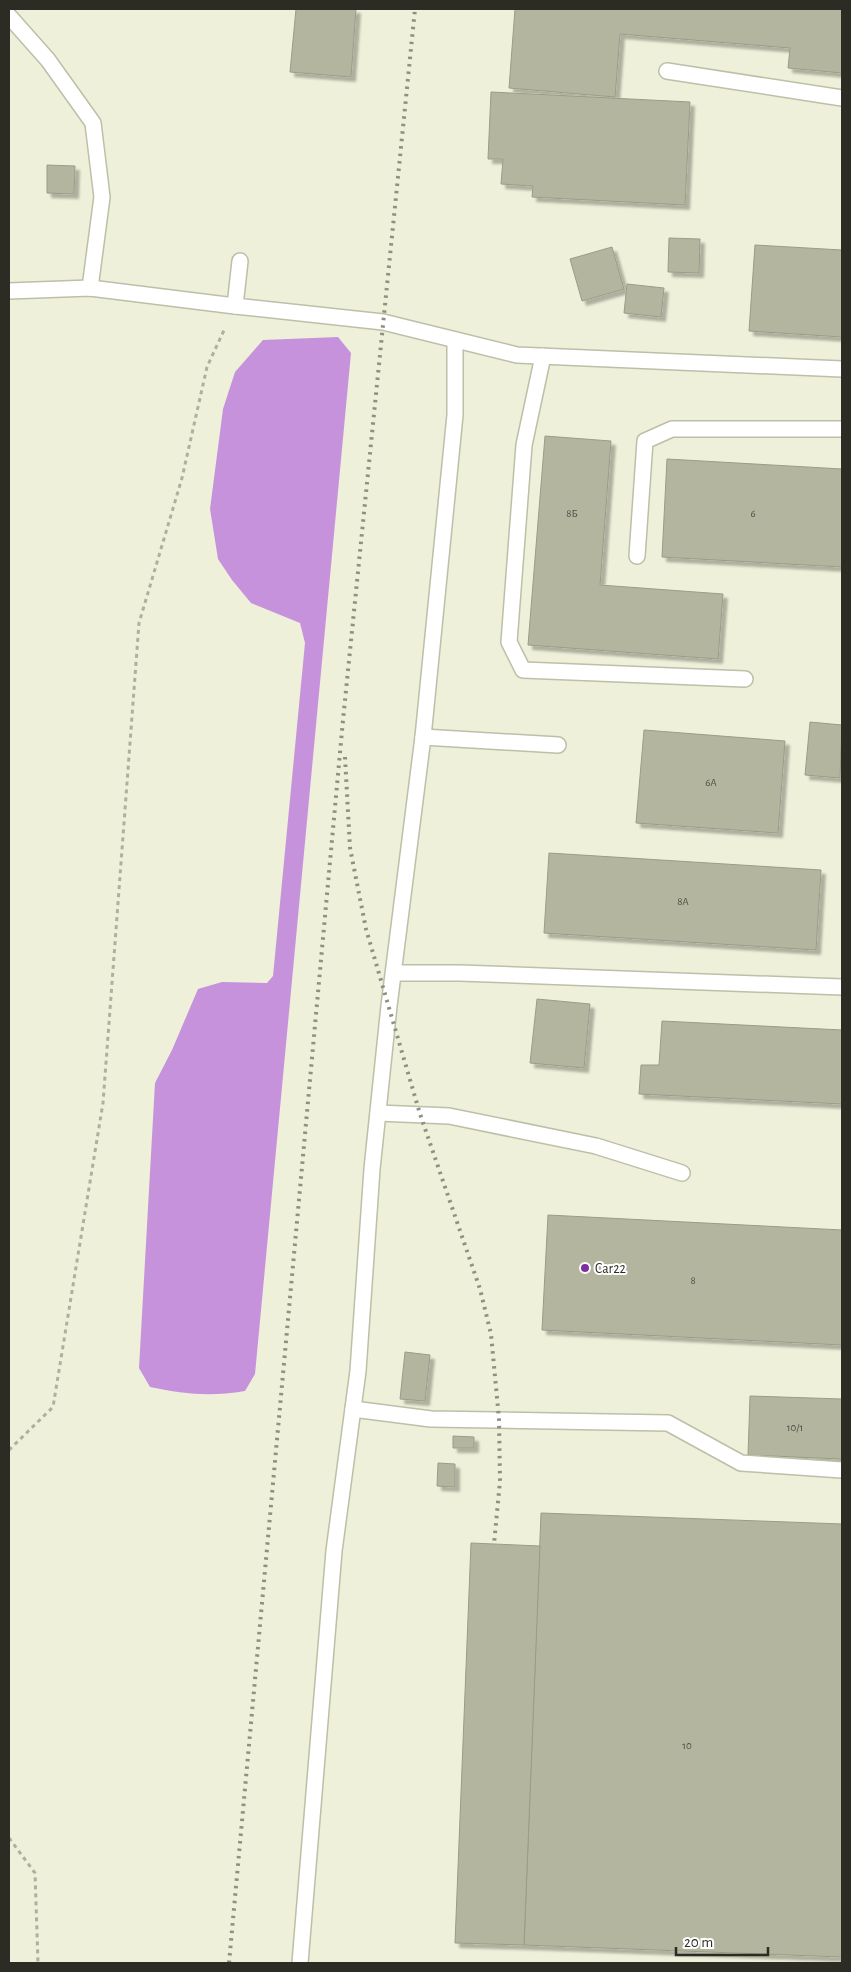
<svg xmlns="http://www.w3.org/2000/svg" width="851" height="1972" font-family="'Alegreya Sans',sans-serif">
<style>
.forest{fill:#c692dc}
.building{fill:#b4b59f;stroke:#9b9c86;filter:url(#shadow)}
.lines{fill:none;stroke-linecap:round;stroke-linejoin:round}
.lane-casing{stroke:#bdbfa9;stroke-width:18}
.path{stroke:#aeb09e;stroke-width:3;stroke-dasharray:4 4;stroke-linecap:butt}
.lane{stroke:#fff;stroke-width:15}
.rail{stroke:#8f9081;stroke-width:4;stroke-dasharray:2.5 5;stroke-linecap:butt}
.poi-dot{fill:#7f2e9e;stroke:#fff;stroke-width:2}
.labels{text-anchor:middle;stroke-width:4;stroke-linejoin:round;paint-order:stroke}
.number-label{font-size:11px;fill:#4e4e43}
.poi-label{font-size:14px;fill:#2c2c24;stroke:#fff;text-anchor:start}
</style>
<defs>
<filter id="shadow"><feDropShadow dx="4.5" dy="4.5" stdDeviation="1" flood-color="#0004"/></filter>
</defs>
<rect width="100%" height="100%" fill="#eef0d9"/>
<path class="forest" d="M 338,337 L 351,353 L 255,1374 L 245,1391 C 209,1397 184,1394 150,1387 L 139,1368 L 155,1083 L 172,1050 L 198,989 L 222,982 L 267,983 L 273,976 L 305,643 L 300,623 L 251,603 L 232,580 L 218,559 L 210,509 L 223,409 L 235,372 L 263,340 Z"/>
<g class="building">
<path d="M 296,9 L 356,9 L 351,77 L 290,72 Z"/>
<path d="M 515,9 L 842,9 L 842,73 L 788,68 L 790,48 L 620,34 L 615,97 L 509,88 Z"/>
<path d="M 491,92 L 690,102 L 685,205 L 532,197 L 533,186 L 501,184 L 503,159 L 488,159 Z"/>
<path d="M 47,165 L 75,166 L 74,194 L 47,193 Z"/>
<path d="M 669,238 L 700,239 L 699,273 L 668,272 Z"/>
<path d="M 755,245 L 842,250 L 842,337 L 749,331 Z"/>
<path d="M 612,247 L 624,289 L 582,301 L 570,259 Z"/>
<path d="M 627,284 L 664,288 L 661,317 L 624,313 Z"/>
<path d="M 545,436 L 611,441 L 600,585 L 723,594 L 718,659 L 528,645 Z"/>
<path d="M 667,459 L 842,469 L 842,567 L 662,557 Z"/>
<path d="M 810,722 L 842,725 L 840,778 L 805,775 Z"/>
<path d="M 644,730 L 785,741 L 778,833 L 636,823 Z"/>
<path d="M 549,853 L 821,870 L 816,950 L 544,933 Z"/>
<path d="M 537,999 L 590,1004 L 584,1068 L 530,1063 Z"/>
<path d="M 662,1021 L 842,1030 L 842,1104 L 639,1094 L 641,1065 L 659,1065 Z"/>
<path d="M 548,1215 L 842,1230 L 842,1345 L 542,1330 Z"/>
<path d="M 405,1352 L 430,1355 L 425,1401 L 400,1399 Z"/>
<path d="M 750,1396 L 842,1399 L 842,1459 L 748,1455 Z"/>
<path d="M 453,1436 L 474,1437 L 474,1448 L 453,1448 Z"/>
<path d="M 438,1463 L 455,1464 L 455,1487 L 437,1486 Z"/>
<path d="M 541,1513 L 842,1524 L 842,1957 L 524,1945 Z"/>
<path d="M 471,1543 L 540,1546 L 524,1945 L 455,1943 Z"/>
</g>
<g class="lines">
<g class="lane-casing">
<g id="lane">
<path d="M 9,16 L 48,60 L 93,123 L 102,197 L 90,288"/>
<path d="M 667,71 L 842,98"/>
<path d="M 240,261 L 235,306 L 383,322 L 517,355 L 842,369"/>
<path d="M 9,291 L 90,288 L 235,306"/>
<path d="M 543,356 L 524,445 L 509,642 L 523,670 L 745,679"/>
<path d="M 637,556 L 645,441 L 672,429 L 842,429"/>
<path d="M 423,737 L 558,745"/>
<path d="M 394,973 L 460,973 L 842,987"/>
<path d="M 378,1113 L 449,1116 L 596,1146 L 682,1173"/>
<path d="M 353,1409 L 431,1419 L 668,1423 L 741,1463 L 842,1470"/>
<path d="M 300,1963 L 334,1551 L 358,1371 L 372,1169 L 389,1006 L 423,737 L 455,415 L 455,340"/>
</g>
</g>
<g class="path">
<path d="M 9,1450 L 53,1407 L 103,1103 L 139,623 L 182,478 L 207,367 L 225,328"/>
<path d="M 9,1838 L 35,1873 L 38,1963"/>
</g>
<use href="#lane" class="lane"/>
<g class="rail">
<path d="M 345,757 L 350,848 L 366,929 L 420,1114 L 480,1289 L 491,1334 L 499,1419 L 500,1481 L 494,1544"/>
<path d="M 229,1963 L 343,720 L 415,9"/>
</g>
</g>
<circle class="poi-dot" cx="585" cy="1268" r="5"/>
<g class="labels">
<g class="number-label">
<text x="572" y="517">8Б</text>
<text x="753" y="517">6</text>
<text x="711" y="786">6А</text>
<text x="683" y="905">8А</text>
<text x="693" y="1284">8</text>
<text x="795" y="1431">10/1</text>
<text x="687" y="1749">10</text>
</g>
<g class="poi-label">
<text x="595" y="1273">Car22</text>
</g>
</g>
<rect width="851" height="1972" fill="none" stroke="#2c2c24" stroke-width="20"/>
<path d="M676 1947v8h92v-8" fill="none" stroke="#2c2c24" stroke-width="2.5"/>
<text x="684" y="1947" font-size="15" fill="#2c2c24" stroke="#ffffff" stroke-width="4" paint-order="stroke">20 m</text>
</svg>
